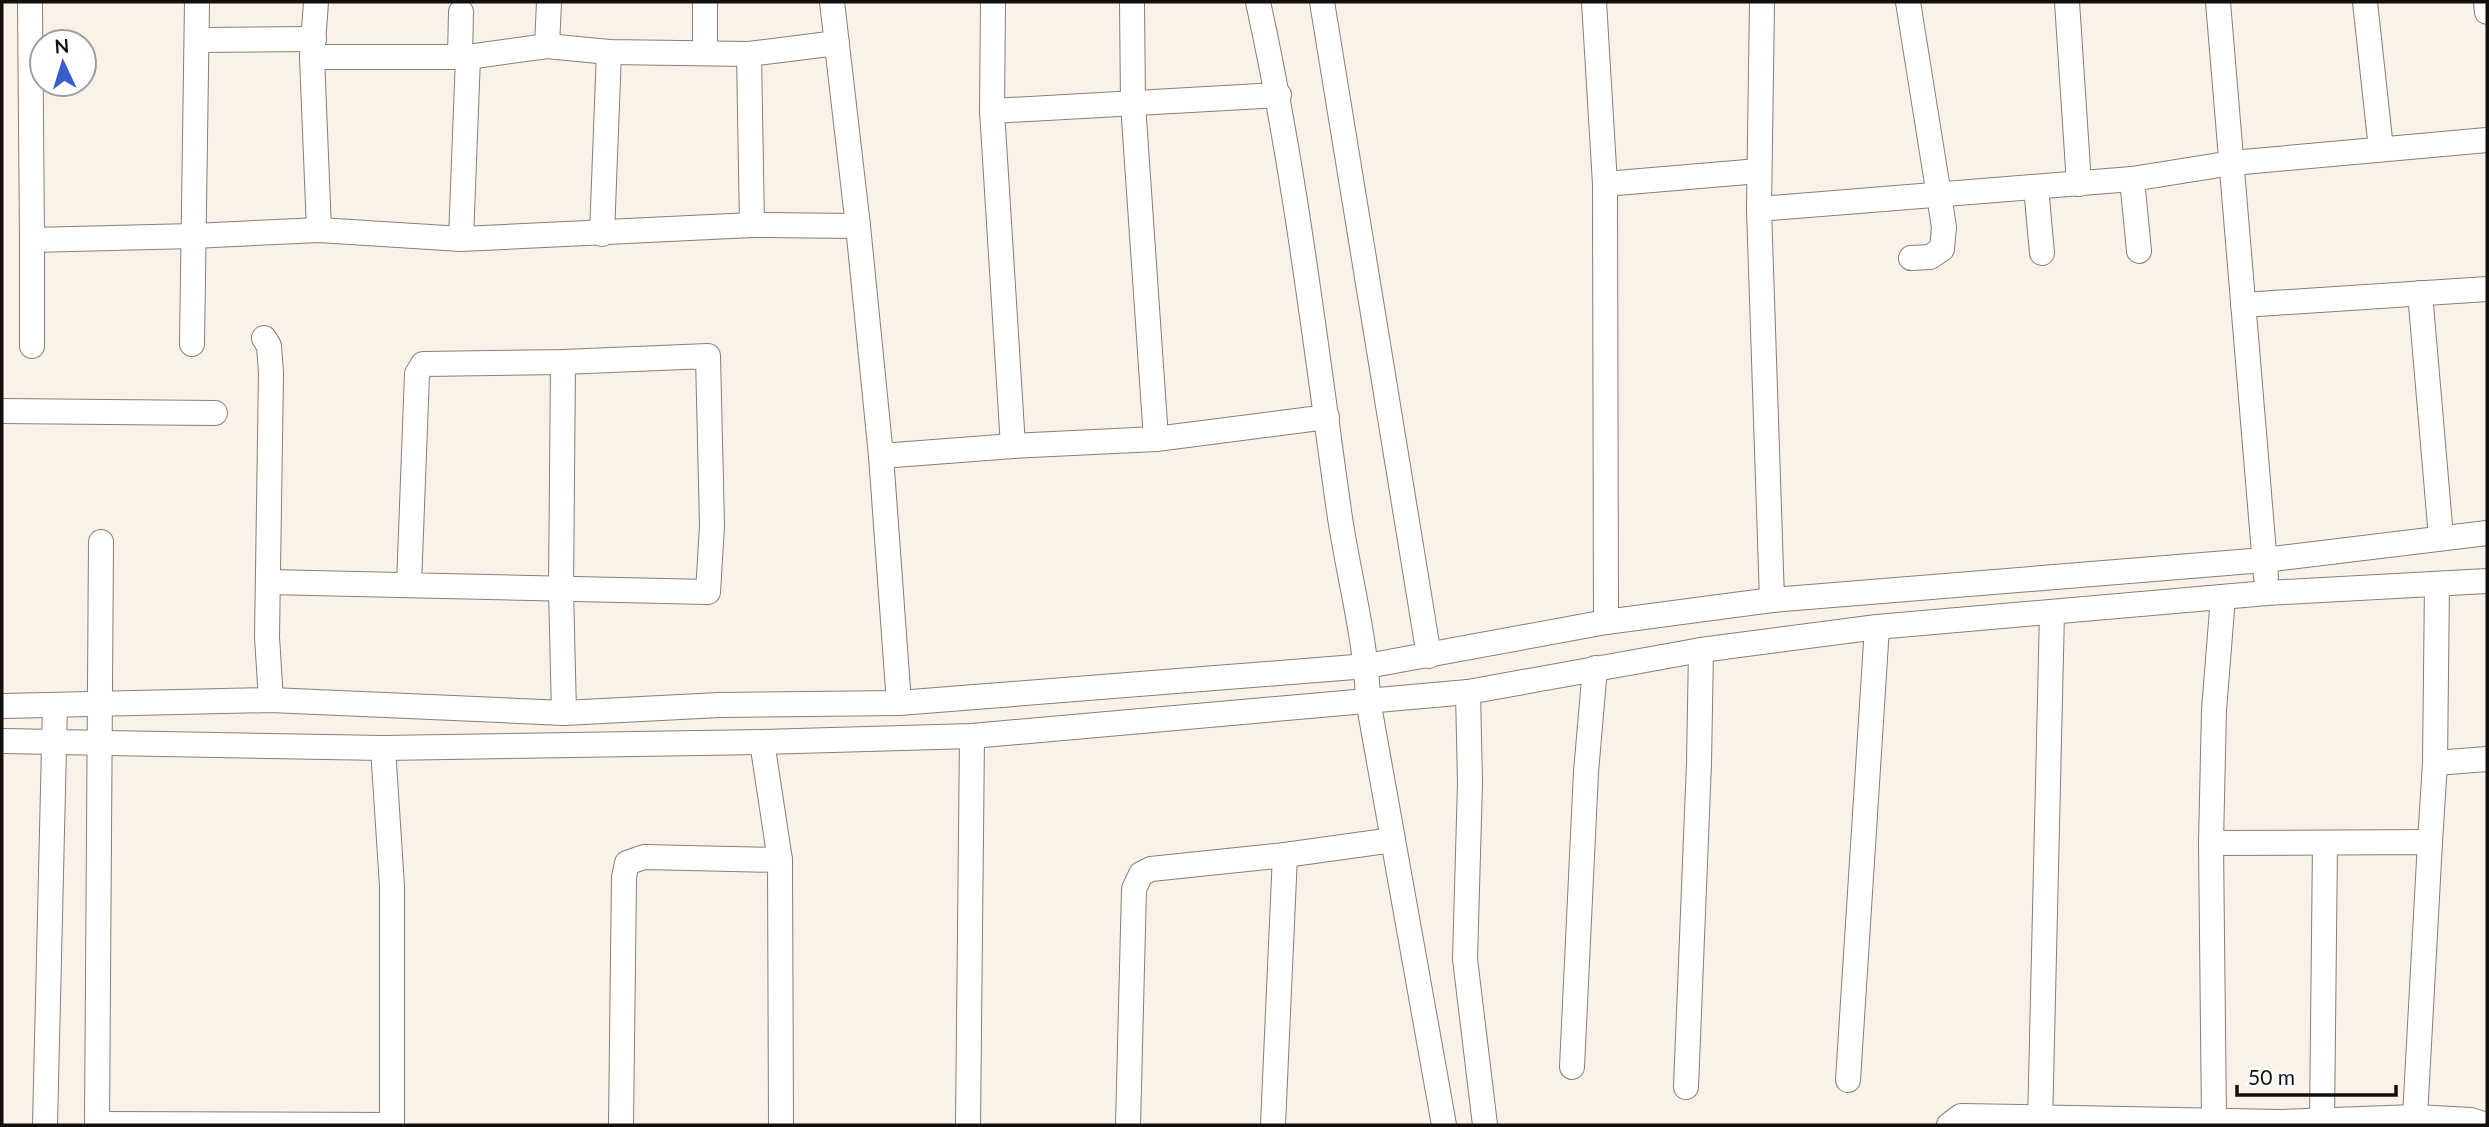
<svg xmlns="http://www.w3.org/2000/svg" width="2489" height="1127" font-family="Lato,sans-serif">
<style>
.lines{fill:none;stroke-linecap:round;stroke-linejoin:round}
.minor-casing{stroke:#877f77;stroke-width:26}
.minor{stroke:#fff;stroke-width:24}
</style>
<rect width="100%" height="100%" fill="#faf1e8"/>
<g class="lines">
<g class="minor-casing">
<g id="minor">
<path d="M 30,2 L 32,240 L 193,236 L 319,230 L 461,239 L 752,225 L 858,226"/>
<path d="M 316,2 L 312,57 L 319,230"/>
<path d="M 705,2 L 705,53"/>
<path d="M 832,2 L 858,226 L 881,456 L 899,703"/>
<path d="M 993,2 L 992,111 L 1013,446"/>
<path d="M 1132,2 L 1133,104 L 1156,439"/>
<path d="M 1258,2 C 1295,170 1315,341 1339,511 C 1348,575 1366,636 1368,700 L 1444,1125"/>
<path d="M 1322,2 L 1429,656"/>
<path d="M 1594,2 L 1605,184 L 1606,622"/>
<path d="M 1762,2 L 1759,209 L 1772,600"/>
<path d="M 1908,2 L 1944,227 L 1942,249 L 1930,257 L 1911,258"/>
<path d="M 2067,2 L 2079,184"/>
<path d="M 2218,2 L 2266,577"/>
<path d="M 2365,2 L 2381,149"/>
<path d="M 2486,2 L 2487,12"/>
<path d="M 197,40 L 314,39"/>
<path d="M 547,46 L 549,2"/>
<path d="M 749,54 L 752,225"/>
<path d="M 460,56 L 461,12"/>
<path d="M 312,57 L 468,57 L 547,46 L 609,52 L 749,54 L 837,43"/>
<path d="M 992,111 L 1279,95"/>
<path d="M 2132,179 L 2139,251"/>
<path d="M 1605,184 L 1759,171"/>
<path d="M 2036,187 L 2042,253"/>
<path d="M 1759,209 L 2132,179 L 2232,163 L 2487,140"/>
<path d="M 602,234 L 609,52"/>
<path d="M 461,239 L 468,57"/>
<path d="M 2420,293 L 2441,537"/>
<path d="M 2243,305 L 2487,289"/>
<path d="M 264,338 L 269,346 L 271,373 L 267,637 L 271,700"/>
<path d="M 192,344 L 197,2"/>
<path d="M 32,346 L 32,240"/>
<path d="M 563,362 L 561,590 L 564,713"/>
<path d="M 2,411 L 215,413"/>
<path d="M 881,456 L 1013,446 L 1156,439 L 1327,417"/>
<path d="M 268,582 L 708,592 L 712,526 L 708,356 L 563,362 L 423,364 L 417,374 L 409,585"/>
<path d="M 2437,584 L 2435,763 L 2487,759"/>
<path d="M 2223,597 L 2214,710 L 2211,843 L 2430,842 L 2415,1117 L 2471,1120 L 2486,1125"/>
<path d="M 1468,692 L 1470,783 L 1465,959 L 1485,1125"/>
<path d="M 2,706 L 271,700 L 564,713 L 719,705 L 899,703 L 1367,666 L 1606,622 L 1772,600 L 2264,560 L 2487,533"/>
<path d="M 2,741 L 383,748 L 762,742 L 972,736 L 1468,692 L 1701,650 L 1877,627 L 2267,593 L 2487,581"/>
<path d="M 762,742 L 780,860 L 781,1125"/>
<path d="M 383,748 L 392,886 L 392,1125"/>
<path d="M 2430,842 L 2435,763"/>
<path d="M 2211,843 L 2214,1120"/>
<path d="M 1572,1067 L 1586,772 L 1595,668"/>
<path d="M 1848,1080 L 1877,627"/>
<path d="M 1686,1087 L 1699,763 L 1701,650"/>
<path d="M 2322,1122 L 2325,843"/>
<path d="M 97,1124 L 392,1125"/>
<path d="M 45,1125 L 55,705"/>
<path d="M 97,1125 L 101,542"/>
<path d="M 621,1125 L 624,877 L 627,863 L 644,857 L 780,860"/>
<path d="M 968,1125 L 972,736"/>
<path d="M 1128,1125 L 1134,889 L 1141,874 L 1151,869 L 1285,855 L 1393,840"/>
<path d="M 1273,1125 L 1285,855"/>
<path d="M 1949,1125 L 1961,1116 L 2281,1122 L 2415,1117 L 2414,1125"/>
<path d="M 2040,1125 L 2052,612"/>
</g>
</g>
<use href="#minor" class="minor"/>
</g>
<rect width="2489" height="1127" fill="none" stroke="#120f0c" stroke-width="7"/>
<g transform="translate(63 63) rotate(356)"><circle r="33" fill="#ffffff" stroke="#a09f9e" stroke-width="2"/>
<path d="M0-5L12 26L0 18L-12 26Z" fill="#3a5ccd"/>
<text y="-10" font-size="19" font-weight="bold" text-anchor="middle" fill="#120f0c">N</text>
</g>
<path d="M2237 1085v10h159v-10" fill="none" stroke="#120f0c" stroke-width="3.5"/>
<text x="2248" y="1085" font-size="21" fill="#120f0c" stroke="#ffffff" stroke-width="5" paint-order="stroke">50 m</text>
</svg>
